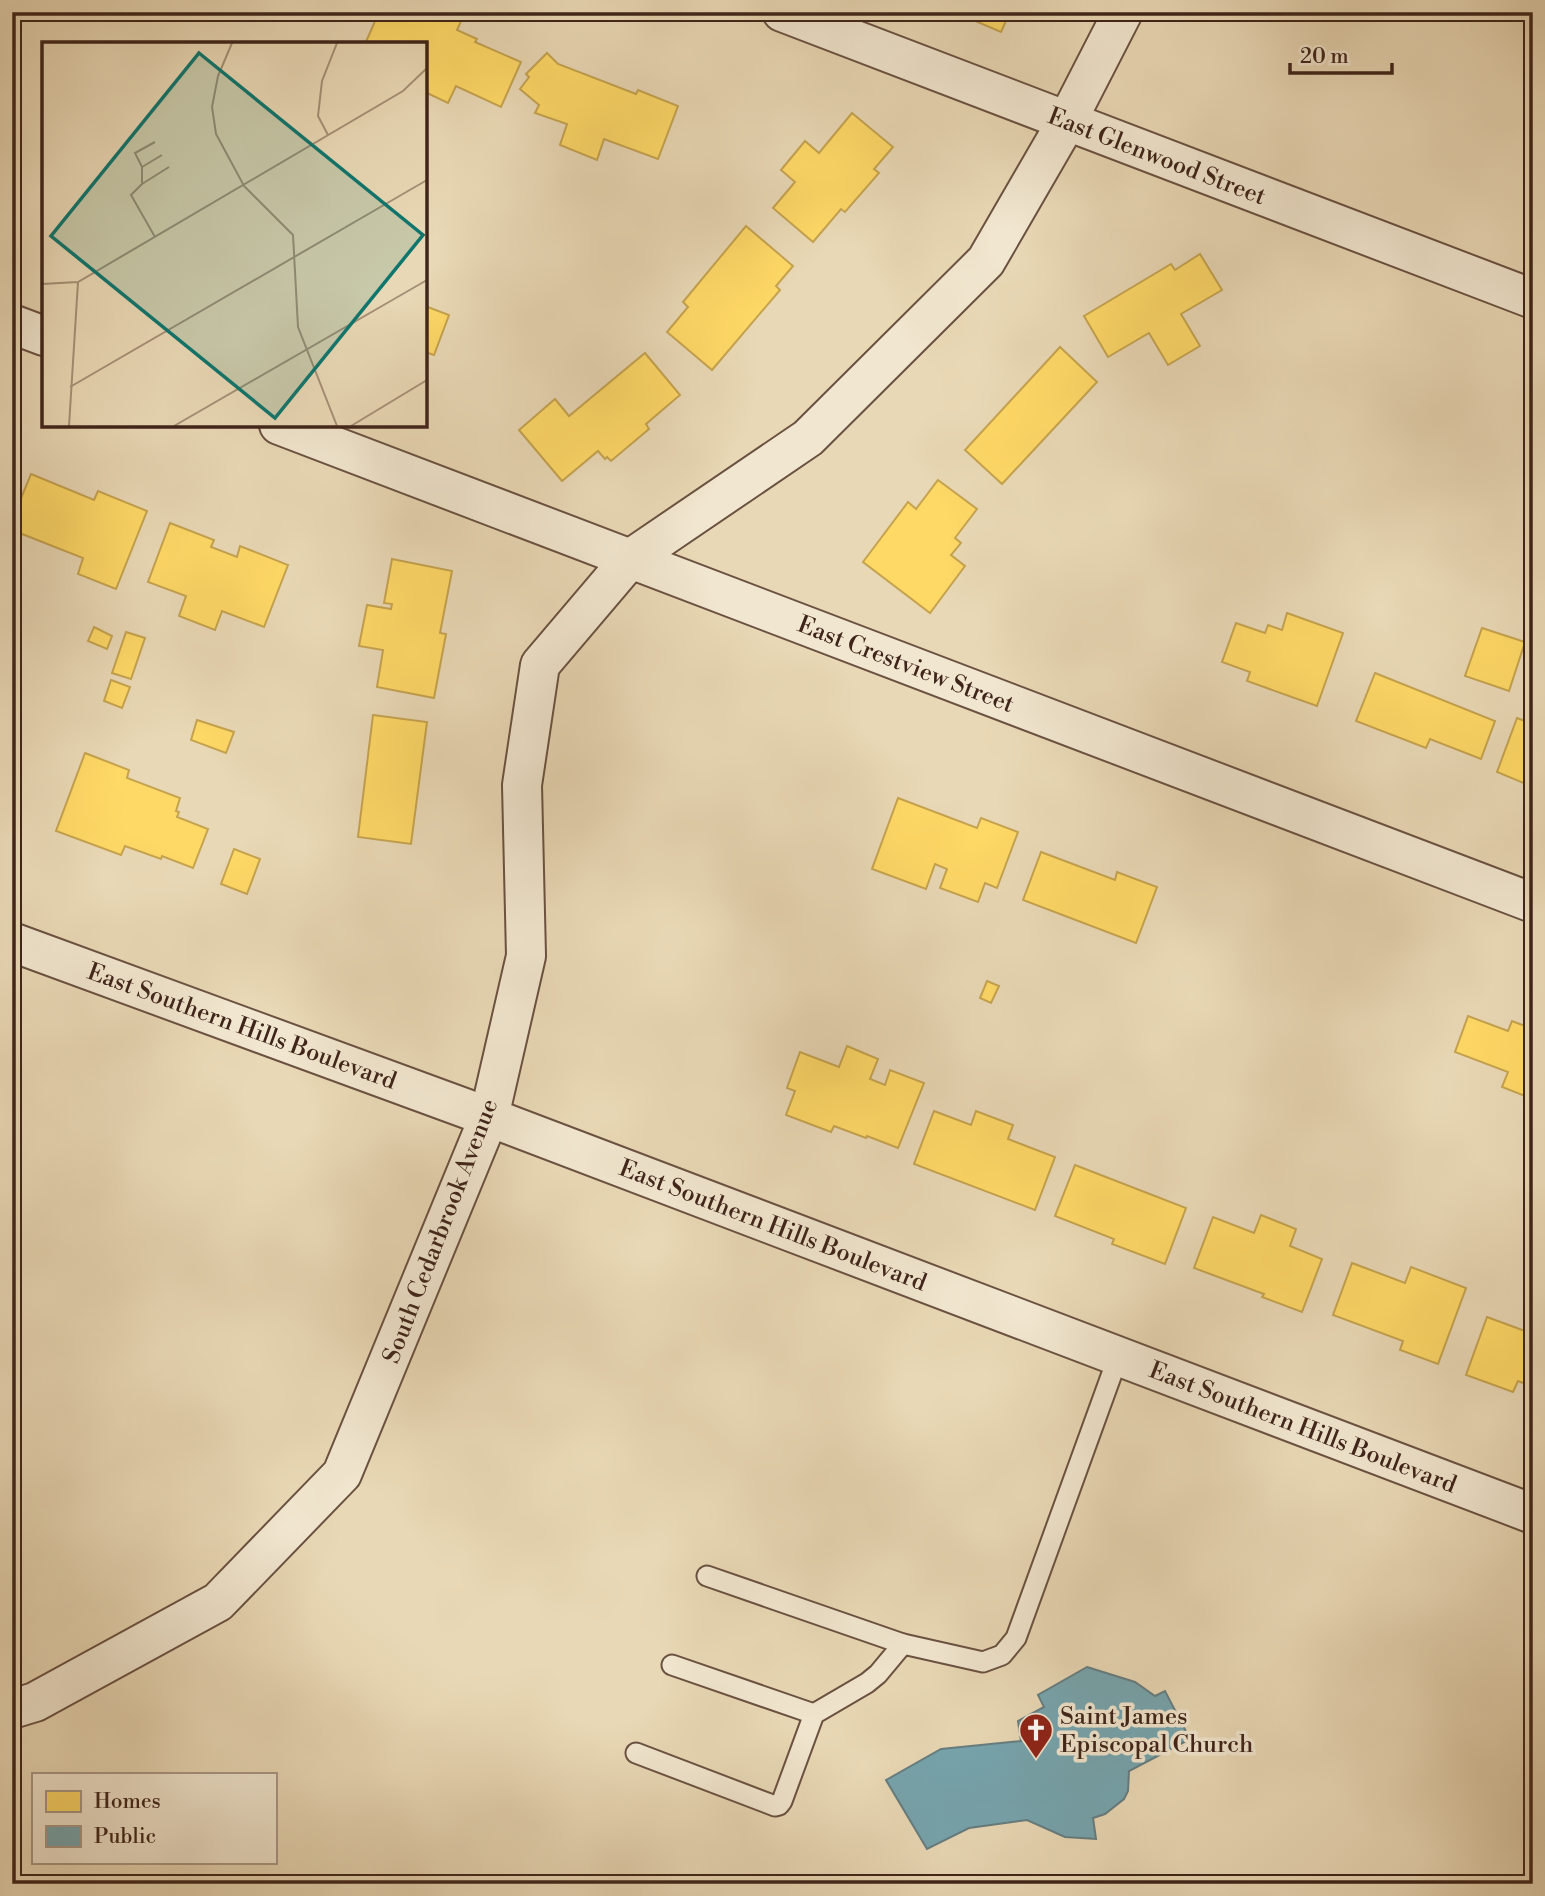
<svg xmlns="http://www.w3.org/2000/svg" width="1545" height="1896" font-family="'Libre Bodoni',serif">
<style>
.homes{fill:#ffd966;stroke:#c5a34f;stroke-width:2}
.public{fill:#76a5af;stroke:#667e82;stroke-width:2}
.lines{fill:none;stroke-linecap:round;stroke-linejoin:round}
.lane-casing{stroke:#6a5141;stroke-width:23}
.street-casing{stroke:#6a5141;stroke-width:42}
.lane{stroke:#f1e6cf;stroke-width:19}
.street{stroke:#f1e6cf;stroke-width:38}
.labels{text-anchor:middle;stroke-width:7;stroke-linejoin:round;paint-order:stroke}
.street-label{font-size:24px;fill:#3f241a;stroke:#f1e6cf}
.poi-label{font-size:24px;fill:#3f241a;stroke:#f1e6cf;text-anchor:start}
.inset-road{fill:none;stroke:#a59077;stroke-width:2}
.view{fill:#0f766e;fill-opacity:0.15;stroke:#0f766e;stroke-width:3.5}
.inset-edge{fill:none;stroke:#3f241a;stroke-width:3.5}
</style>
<rect width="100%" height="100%" fill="#e9d8b5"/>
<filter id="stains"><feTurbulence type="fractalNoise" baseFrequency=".00286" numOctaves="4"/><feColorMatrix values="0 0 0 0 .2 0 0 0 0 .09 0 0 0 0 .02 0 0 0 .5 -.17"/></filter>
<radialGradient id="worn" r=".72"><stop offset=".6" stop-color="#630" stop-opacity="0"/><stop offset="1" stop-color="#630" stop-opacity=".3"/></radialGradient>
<g class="homes">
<path d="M 379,12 L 421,12 L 434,18 L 437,12 L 453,12 L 463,17 L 457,30 L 477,39 L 475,42 L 521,62 L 501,107 L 456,86 L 448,103 L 425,92 L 425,44 L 365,44 Z"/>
<path d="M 962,12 L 1010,12 L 1001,32 L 961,15 Z"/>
<path d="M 547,53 L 558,64 L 636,94 L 638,90 L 678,106 L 658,159 L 604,139 L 597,160 L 560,145 L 567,124 L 535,113 L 539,105 L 520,89 L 529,77 L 526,74 Z"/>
<path d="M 852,113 L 893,147 L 874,169 L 879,173 L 845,212 L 841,209 L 813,242 L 773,208 L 795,182 L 781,170 L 805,141 L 819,153 Z"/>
<path d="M 746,226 L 793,266 L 776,286 L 780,290 L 712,370 L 667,332 L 688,307 L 683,302 Z"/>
<path d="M 1200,254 L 1222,290 L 1181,314 L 1200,346 L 1168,365 L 1149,333 L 1108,357 L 1084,316 L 1171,264 L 1175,270 Z"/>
<path d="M 425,306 L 449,315 L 434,355 L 425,352 Z"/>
<path d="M 1060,347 L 1097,382 L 1002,484 L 965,450 Z"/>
<path d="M 645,353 L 680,395 L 646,424 L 649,429 L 611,461 L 607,457 L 605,459 L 598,451 L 562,481 L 519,430 L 555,399 L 569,416 Z"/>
<path d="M 31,474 L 94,500 L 98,491 L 147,511 L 116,589 L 78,574 L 83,558 L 12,530 L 12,520 Z"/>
<path d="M 938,480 L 977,509 L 955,538 L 961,543 L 951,555 L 965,566 L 930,613 L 863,562 L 908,502 L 916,509 Z"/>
<path d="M 170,523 L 214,540 L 211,547 L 237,557 L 240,546 L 288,565 L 264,627 L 222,611 L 215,630 L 179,616 L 186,596 L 148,582 Z"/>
<path d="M 392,559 L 452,571 L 440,633 L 446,634 L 434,698 L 377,687 L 383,650 L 359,646 L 367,605 L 391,609 L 392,604 L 384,603 Z"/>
<path d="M 1287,613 L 1343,633 L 1317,706 L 1247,681 L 1250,672 L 1222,662 L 1236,623 L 1265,633 L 1268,625 L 1282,630 Z"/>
<path d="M 94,627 L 112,636 L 107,649 L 88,641 Z"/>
<path d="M 1482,628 L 1525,642 L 1509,691 L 1465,676 Z"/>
<path d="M 126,632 L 145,638 L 131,679 L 112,673 Z"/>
<path d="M 1375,673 L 1495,721 L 1481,759 L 1430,739 L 1426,748 L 1356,721 Z"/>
<path d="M 111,680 L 130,687 L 122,708 L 104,701 Z"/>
<path d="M 373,715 L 427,722 L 411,844 L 358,837 Z"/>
<path d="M 1517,718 L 1533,724 L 1533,779 L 1529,778 L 1526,784 L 1497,772 Z"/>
<path d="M 197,720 L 234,732 L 226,753 L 191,740 Z"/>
<path d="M 85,753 L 129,770 L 127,778 L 180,798 L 176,811 L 179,812 L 177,817 L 208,829 L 193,868 L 162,856 L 161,859 L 125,846 L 121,855 L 56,831 Z"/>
<path d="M 898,798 L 977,828 L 981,818 L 1018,832 L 997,888 L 985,883 L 978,902 L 940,888 L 947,869 L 935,864 L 926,889 L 872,869 Z"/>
<path d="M 234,849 L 260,859 L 247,894 L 221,884 Z"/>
<path d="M 1041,852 L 1115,880 L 1117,872 L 1157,887 L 1136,943 L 1023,900 Z"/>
<path d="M 987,981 L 999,986 L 991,1003 L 980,998 Z"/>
<path d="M 1468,1016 L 1508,1031 L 1512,1021 L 1533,1029 L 1533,1082 L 1530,1081 L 1525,1096 L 1502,1087 L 1508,1072 L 1455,1052 Z"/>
<path d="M 847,1046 L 878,1059 L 870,1079 L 885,1085 L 890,1070 L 924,1083 L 898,1148 L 867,1136 L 866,1138 L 834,1126 L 831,1132 L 786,1115 L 795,1091 L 787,1088 L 800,1052 L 839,1067 Z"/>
<path d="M 934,1111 L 971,1125 L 976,1111 L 1013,1125 L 1008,1139 L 1055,1157 L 1035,1210 L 914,1164 Z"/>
<path d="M 1075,1165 L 1186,1208 L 1165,1264 L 1112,1244 L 1114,1239 L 1055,1216 Z"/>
<path d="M 1261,1215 L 1296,1229 L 1290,1246 L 1322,1259 L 1302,1312 L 1262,1297 L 1264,1294 L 1194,1268 L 1213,1217 L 1254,1233 Z"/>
<path d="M 1352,1263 L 1405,1283 L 1411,1267 L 1466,1288 L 1438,1364 L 1400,1350 L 1403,1341 L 1333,1315 Z"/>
<path d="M 1487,1317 L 1533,1334 L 1533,1387 L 1518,1381 L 1513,1392 L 1466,1375 Z"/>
</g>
<path class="public" d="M 1087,1667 L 1135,1682 L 1155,1696 L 1165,1691 L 1190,1739 L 1129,1771 L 1128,1791 L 1124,1799 L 1105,1814 L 1093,1818 L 1096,1839 L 1065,1837 L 1027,1820 L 969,1828 L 927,1849 L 886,1780 L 941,1749 L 1021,1741 L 1018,1721 L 1044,1707 L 1038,1695 Z"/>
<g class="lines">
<g class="lane-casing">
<g id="lane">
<path d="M 707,1576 L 903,1644"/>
<path d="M 672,1665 L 814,1714"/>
<path d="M 636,1753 L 775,1806 L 779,1805 L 782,1801 L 814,1714 L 867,1683 L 878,1674 L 903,1644 L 983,1662 L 1002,1655 L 1016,1638 L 1118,1357"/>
</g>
</g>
<g class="street-casing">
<g id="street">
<path d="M 782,12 L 1533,299"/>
<path d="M 12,324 L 44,336"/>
<path d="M 279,425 L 1533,903"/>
<path d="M 12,942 L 489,1117 L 1533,1514"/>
<path d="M 12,1709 L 35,1702 L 218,1602 L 342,1474 L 489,1117 L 526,956 L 522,785 L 540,665 L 630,559 L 808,438 L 986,261 L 1067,121 L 1123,12"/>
</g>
</g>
<use href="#lane" class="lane"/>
<use href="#street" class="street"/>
</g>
<defs>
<g id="church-pin" transform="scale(1.75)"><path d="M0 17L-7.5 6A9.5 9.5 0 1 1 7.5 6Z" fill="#8f2418" stroke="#f1e6cf"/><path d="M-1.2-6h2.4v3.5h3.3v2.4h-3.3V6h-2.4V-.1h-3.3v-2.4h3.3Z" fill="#fff"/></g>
</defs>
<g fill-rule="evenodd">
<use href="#church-pin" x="1036" y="1730"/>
</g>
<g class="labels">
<g class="street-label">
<text transform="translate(1157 156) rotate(21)" y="8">East Glenwood Street</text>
<text transform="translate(906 664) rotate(21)" y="8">East Crestview Street</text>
<text transform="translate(242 1026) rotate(20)" y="8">East Southern Hills Boulevard</text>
<text transform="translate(773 1225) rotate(21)" y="8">East Southern Hills Boulevard</text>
<text transform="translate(440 1231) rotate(-69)" y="8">South Cedarbrook Avenue</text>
<text transform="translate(1303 1427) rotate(21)" y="8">East Southern Hills Boulevard</text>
</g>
<g class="poi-label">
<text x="1060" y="1724">Saint James<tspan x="1060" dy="28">Episcopal Church</tspan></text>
</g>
</g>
<g transform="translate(42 42)">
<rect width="385" height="385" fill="#e9d8b5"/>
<path class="inset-road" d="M 190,1 L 176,34 L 170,65 L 174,92 L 202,144 L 251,193 L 256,285 L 295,384M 286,93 L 276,74 L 280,39 L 295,1M 113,100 L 93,111 L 100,125 L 100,142 L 89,153 L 113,195M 100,125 L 120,113M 100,142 L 127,125M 0,242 L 36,240 L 361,49 L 385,26M 28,345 L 385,138M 27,384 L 36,240M 132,384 L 385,238M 309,384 L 385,338"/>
<path class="view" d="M 157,11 L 381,193 L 233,376 L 9,194 Z"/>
<rect width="385" height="385" class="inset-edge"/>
</g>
<rect width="1545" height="1896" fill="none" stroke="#e9d8b5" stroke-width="42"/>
<rect x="14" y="14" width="1517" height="1868" fill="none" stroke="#3f241a" stroke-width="3.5"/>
<rect x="21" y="21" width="1503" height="1854" fill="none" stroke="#3f241a" stroke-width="2"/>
<rect x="32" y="1773" width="245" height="91" fill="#f1e6cf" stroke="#aa9887" stroke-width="2"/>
<rect x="46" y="1791" width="35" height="21" fill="#ffd966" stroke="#aa9887" stroke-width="2"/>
<text x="94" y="1808" font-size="21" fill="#3f241a">Homes</text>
<rect x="46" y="1826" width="35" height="21" fill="#76a5af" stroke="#aa9887" stroke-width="2"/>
<text x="94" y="1843" font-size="21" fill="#3f241a">Public</text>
<path d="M1290 63v10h102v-10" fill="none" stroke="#3f241a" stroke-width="3.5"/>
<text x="1300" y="63" font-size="21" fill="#3f241a" stroke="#f1e6cf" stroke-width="5" paint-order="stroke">20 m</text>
<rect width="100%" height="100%" filter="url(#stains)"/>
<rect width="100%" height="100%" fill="url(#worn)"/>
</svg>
